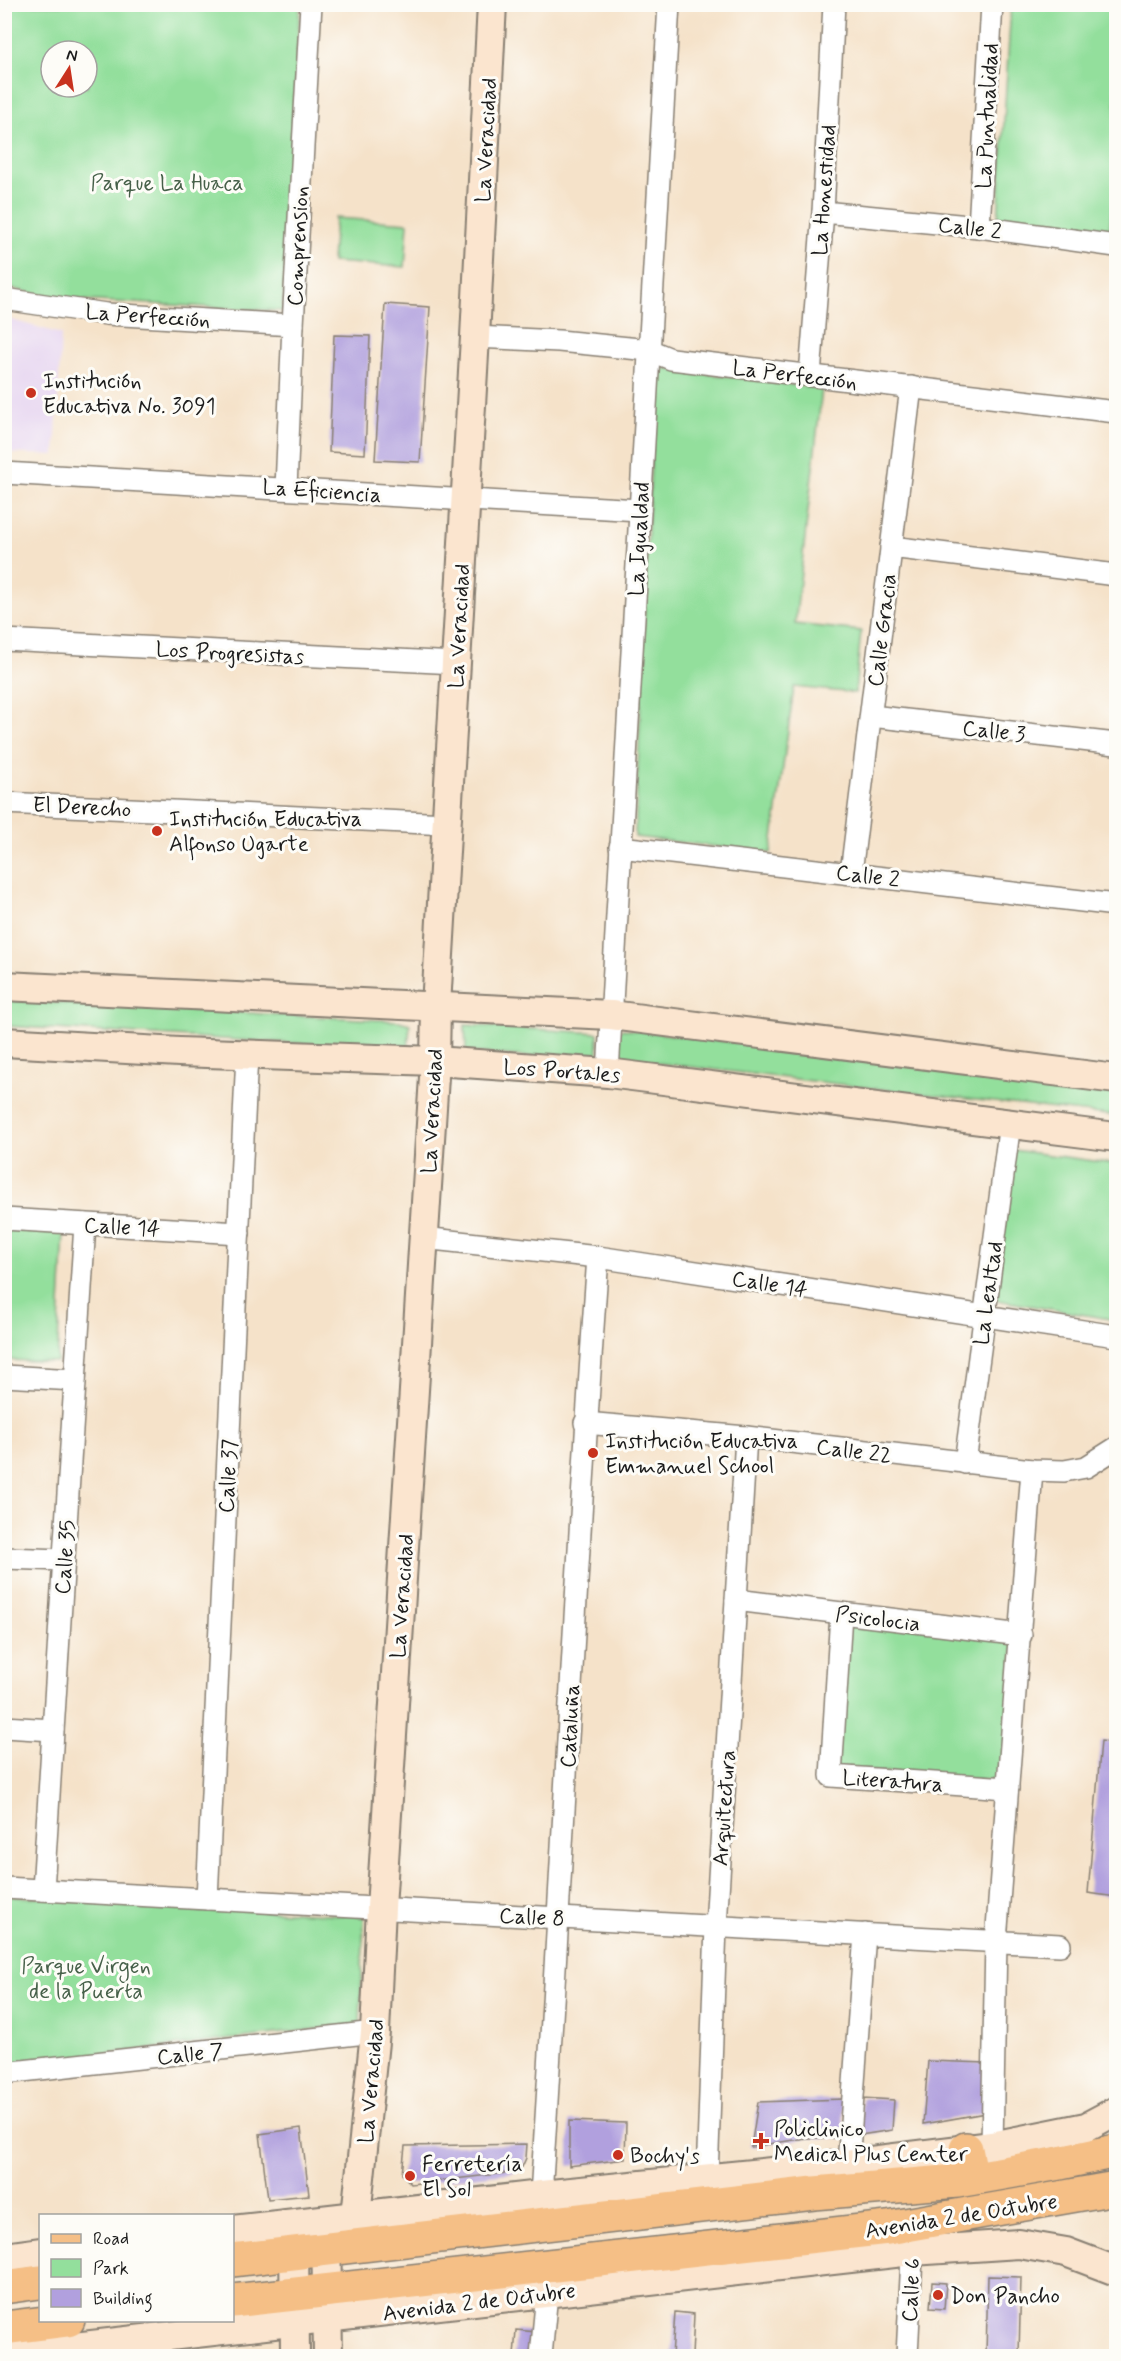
<svg xmlns="http://www.w3.org/2000/svg" width="1121" height="2361" font-family="Mynerve,sans-serif">
<style>
.built{fill:#e5d3f1}
.green{fill:#93df9c;stroke:#587e5c;stroke-width:1.5;fill-rule:evenodd}
.building{fill:#b1a0de}
.lines{fill:none;stroke-linecap:round;stroke-linejoin:round}
.street-casing{stroke:#887f72;stroke-width:24}
.secondary-casing{stroke:#887f72;stroke-width:32}
.primary-casing{stroke:#887f72;stroke-width:36}
.street{stroke:#fff;stroke-width:21}
.secondary{stroke:#fbe5cf;stroke-width:28}
.primary{stroke:#f5bf86;stroke-width:33}
.poi-dot{fill:#c8321e;stroke:#fdfcf7;stroke-width:2}
.labels{text-anchor:middle;stroke-width:6;stroke-linejoin:round;paint-order:stroke}
.street-label{font-size:22px;fill:#1c1c1c;stroke:#fdfcf7}
.park-label{font-size:22px;fill:#466049;stroke:#fdfcf7}
.poi-label{font-size:22px;fill:#1c1c1c;stroke:#fdfcf7;text-anchor:start}
</style>
<rect width="100%" height="100%" fill="#fdfcf7"/>
<filter id="ink" filterUnits="userSpaceOnUse"><feTurbulence type="fractalNoise" baseFrequency=".0167" numOctaves="2"/><feDisplacementMap in="SourceGraphic" scale="12" xChannelSelector="R" yChannelSelector="G"/><feConvolveMatrix kernelMatrix="1 2 1 2 8 2 1 2 1" color-interpolation-filters="sRGB"/></filter>
<filter id="wash" filterUnits="userSpaceOnUse"><feTurbulence type="fractalNoise" baseFrequency=".008" numOctaves="4" result="noise"/><feDisplacementMap in="SourceGraphic" scale="24" xChannelSelector="R" yChannelSelector="G"/><feGaussianBlur stdDeviation="1.35" result="paint"/><feColorMatrix in="noise" values="0 0 0 0 0 0 0 0 0 0 0 0 0 0 0 0 0 1.4 0 .05"/><feComposite in="paint" operator="in"/></filter>
<g filter="url(#wash)">
<rect width="100%" height="100%" fill="#f5e2c9"/>
<path class="built" d="M 5,318 L 61,334 L 55,455 L 5,453 Z"/>
<g class="green">
<path d="M 5,5 L 300,5 L 282,311 L 59,299 L 5,287 ZM 51,51 L 87,51 L 87,87 L 51,87 Z"/>
<path d="M 1011,5 L 1116,5 L 1116,169 L 1109,235 L 998,221 Z"/>
<path d="M 335,218 L 408,223 L 405,267 L 332,262 Z"/>
<path d="M 655,367 L 822,389 L 795,624 L 861,631 L 855,693 L 794,687 L 771,853 L 635,837 Z"/>
<path d="M 4,1000 L 399,1021 L 410,1024 L 408,1050 L 5,1026 Z"/>
<path d="M 465,1025 L 598,1033 L 598,1062 L 466,1052 Z"/>
<path d="M 623,1029 L 1116,1088 L 1116,1116 L 622,1059 L 616,1054 L 615,1033 Z"/>
<path d="M 1013,1150 L 1116,1164 L 1116,1320 L 996,1300 Z"/>
<path d="M 5,1229 L 64,1233 L 57,1362 L 5,1360 Z"/>
<path d="M 845,1619 L 1014,1640 L 1003,1782 L 836,1769 Z"/>
<path d="M 4,1896 L 364,1916 L 360,2024 L 5,2066 Z"/>
</g>
<g id="blocks">
<g class="building">
<path d="M 385,304 L 430,307 L 420,462 L 375,460 Z"/>
<path d="M 334,335 L 370,336 L 365,454 L 329,452 Z"/>
<path d="M 1101,1741 L 1116,1743 L 1116,1897 L 1088,1893 Z"/>
<path d="M 928,2061 L 987,2063 L 985,2113 L 923,2124 Z"/>
<path d="M 862,2098 L 894,2100 L 892,2130 L 860,2135 Z"/>
<path d="M 843,2099 L 844,2138 L 806,2138 L 751,2147 L 758,2102 Z"/>
<path d="M 569,2121 L 626,2123 L 625,2159 L 569,2166 Z"/>
<path d="M 301,2128 L 309,2195 L 268,2199 L 260,2134 Z"/>
<path d="M 527,2144 L 526,2158 L 522,2167 L 515,2172 L 411,2184 L 402,2174 L 405,2146 Z"/>
<path d="M 988,2276 L 1021,2277 L 1019,2355 L 986,2354 Z"/>
<path d="M 932,2282 L 946,2283 L 944,2309 L 930,2308 Z"/>
<path d="M 675,2312 L 694,2314 L 692,2356 L 672,2356 Z"/>
<path d="M 516,2330 L 536,2332 L 534,2356 L 514,2356 Z"/>
</g>
</g>
</g>
<g filter="url(#ink)">
<use href="#blocks" fill-opacity="0" stroke="#887f72" stroke-width="1.5"/>
<g class="lines">
<g class="street-casing">
<g id="street">
<path d="M 823,212 L 979,227 L 1116,246"/>
<path d="M 979,227 L 992,4"/>
<path d="M 4,299 L 106,314 L 293,325"/>
<path d="M 475,337 L 559,341 L 649,350 L 671,359 L 1116,412"/>
<path d="M 810,375 L 823,212 L 834,4"/>
<path d="M 4,473 L 640,510"/>
<path d="M 286,488 L 293,325 L 311,4"/>
<path d="M 891,547 L 1116,575"/>
<path d="M 4,640 L 456,663"/>
<path d="M 871,716 L 1116,744"/>
<path d="M 4,803 L 447,824"/>
<path d="M 620,847 L 1116,905"/>
<path d="M 851,873 L 911,387"/>
<path d="M 608,1073 L 669,4"/>
<path d="M 4,1219 L 239,1233"/>
<path d="M 423,1238 L 598,1257 L 1116,1336"/>
<path d="M 4,1376 L 75,1380"/>
<path d="M 585,1423 L 746,1437 L 1032,1470 L 1064,1471 L 1086,1467 L 1116,1448"/>
<path d="M 965,1463 L 1010,1123"/>
<path d="M 4,1558 L 64,1560"/>
<path d="M 736,1600 L 1021,1635"/>
<path d="M 841,1613 L 831,1776 L 1008,1788"/>
<path d="M 4,1727 L 53,1730"/>
<path d="M 4,1888 L 1060,1945"/>
<path d="M 43,1890 L 85,1224"/>
<path d="M 207,1899 L 247,1054"/>
<path d="M 4,2073 L 375,2032"/>
<path d="M 992,2146 L 996,1941 L 1032,1470"/>
<path d="M 848,2164 L 865,1934"/>
<path d="M 707,2178 L 716,1926 L 746,1437"/>
<path d="M 541,2195 C 562,1882 575,1569 598,1257"/>
<path d="M 541,2356 L 547,2293"/>
<path d="M 907,2356 L 913,2237"/>
</g>
</g>
<g class="secondary-casing">
<g id="secondary">
<path d="M 4,986 L 611,1015 L 1116,1079"/>
<path d="M 4,1042 L 179,1052 L 435,1061 L 608,1073 L 1116,1137"/>
<path d="M 356,2216 L 375,2032 L 381,1908 L 435,1061 L 436,1006 L 475,337 L 492,4"/>
<path d="M 326,2227 L 328,2356"/>
<path d="M 232,2230 L 541,2195 L 822,2167 L 992,2146 L 1086,2127 L 1116,2111"/>
<path d="M 294,2232 L 295,2356"/>
<path d="M 4,2257 L 40,2252"/>
<path d="M 4,2355 L 912,2251 L 1019,2244 L 1066,2252 L 1116,2271"/>
</g>
</g>
<g class="primary-casing">
<g id="primary">
<path d="M 966,2149 L 972,2178"/>
<path d="M 232,2260 L 814,2193 L 958,2181 L 1060,2163 L 1116,2151"/>
<path d="M 4,2287 L 40,2282"/>
<path d="M 232,2301 L 888,2228 L 1116,2188"/>
<path d="M 4,2328 L 68,2320"/>
</g>
</g>
<use href="#street" class="street"/>
<use href="#secondary" class="secondary"/>
<use href="#primary" class="primary"/>
</g>
</g>
<g class="poi-dot">
<circle cx="31" cy="393" r="6"/>
<circle cx="157" cy="831" r="6"/>
<circle cx="593" cy="1453" r="6"/>
<path d="M758 2132h6v6h6v6h-6v6h-6v-6h-6v-6h6z"/>
<circle cx="618" cy="2155" r="6"/>
<circle cx="410" cy="2176" r="6"/>
<circle cx="938" cy="2295" r="6"/>
</g>
<g class="labels">
<g class="street-label">
<text transform="translate(986 116) rotate(-87)" y="8">La Puntualidad</text>
<text transform="translate(485 140) rotate(-87)" y="8">La Veracidad</text>
<text transform="translate(823 190) rotate(-86)" y="8">La Honestidad</text>
<text transform="translate(970 227) rotate(7)" y="8">Calle 2</text>
<text transform="translate(297 246) rotate(-87)" y="8">Comprension</text>
<text transform="translate(148 315) rotate(4)" y="8">La Perfección</text>
<text transform="translate(795 374) rotate(7)" y="8">La Perfección</text>
<text transform="translate(322 490) rotate(4)" y="8">La Eficiencia</text>
<text transform="translate(638 539) rotate(-87)" y="8">La Igualdad</text>
<text transform="translate(458 626) rotate(-87)" y="8">La Veracidad</text>
<text transform="translate(881 630) rotate(-83)" y="8">Calle Gracia</text>
<text transform="translate(230 652) rotate(3)" y="8">Los Progresistas</text>
<text transform="translate(994 730) rotate(6)" y="8">Calle 3</text>
<text transform="translate(82 806) rotate(3)" y="8">El Derecho</text>
<text transform="translate(868 875) rotate(7)" y="8">Calle 2</text>
<text transform="translate(562 1070) rotate(4)" y="8">Los Portales</text>
<text transform="translate(431 1111) rotate(-87)" y="8">La Veracidad</text>
<text transform="translate(122 1226) rotate(3)" y="8">Calle 14</text>
<text transform="translate(770 1283) rotate(9)" y="8">Calle 14</text>
<text transform="translate(987 1293) rotate(-82)" y="8">La Lealtad</text>
<text transform="translate(854 1450) rotate(7)" y="8">Calle 22</text>
<text transform="translate(227 1476) rotate(-87)" y="8">Calle 37</text>
<text transform="translate(64 1557) rotate(-86)" y="8">Calle 35</text>
<text transform="translate(401 1596) rotate(-86)" y="8">La Veracidad</text>
<text transform="translate(878 1618) rotate(7)" y="8">Psicolocia</text>
<text transform="translate(569 1726) rotate(-87)" y="8">Cataluña</text>
<text transform="translate(893 1780) rotate(4)" y="8">Literatura</text>
<text transform="translate(723 1808) rotate(-86)" y="8">Arquitectura</text>
<text transform="translate(532 1916) rotate(3)" y="8">Calle 8</text>
<text transform="translate(190 2053) rotate(-6)" y="8">Calle 7</text>
<text transform="translate(370 2081) rotate(-85)" y="8">La Veracidad</text>
<text transform="translate(961 2215) rotate(-9)" y="8">Avenida 2 de Octubre</text>
<text transform="translate(910 2290) rotate(-87)" y="8">Calle 6</text>
<text transform="translate(479 2301) rotate(-7)" y="8">Avenida 2 de Octubre</text>
</g>
<g class="park-label">
<text x="167" y="190">Parque La Huaca</text>
<text x="86" y="1973">Parque Virgen<tspan x="86" dy="25">de la Puerta</tspan></text>
</g>
<g class="poi-label">
<text x="43" y="388">Institución<tspan x="43" dy="25">Educativa No. 3091</tspan></text>
<text x="169" y="826">Institución Educativa<tspan x="169" dy="25">Alfonso Ugarte</tspan></text>
<text x="605" y="1448">Institución Educativa<tspan x="605" dy="25">Emmanuel School</tspan></text>
<text x="774" y="2136">Policlinico<tspan x="774" dy="25">Medical Plus Center</tspan></text>
<text x="630" y="2163">Bochy's</text>
<text x="422" y="2171">Ferretería<tspan x="422" dy="25">El Sol</tspan></text>
<text x="950" y="2303">Don Pancho</text>
</g>
</g>
<rect width="1121" height="2361" fill="none" stroke="#fdfcf7" stroke-width="24"/>
<rect x="39" y="2214" width="195" height="108" fill="#fdfcf7" stroke="#a3a29f" stroke-width="1.5"/>
<rect x="51" y="2234" width="30" height="9" fill="#f5bf86" stroke="#a3a29f" stroke-width="1.5"/>
<text x="93" y="2244" font-size="18" fill="#1c1c1c">Road</text>
<rect x="51" y="2259" width="30" height="18" fill="#93df9c" stroke="#a3a29f" stroke-width="1.5"/>
<text x="93" y="2274" font-size="18" fill="#1c1c1c">Park</text>
<rect x="51" y="2289" width="30" height="18" fill="#b1a0de" stroke="#a3a29f" stroke-width="1.5"/>
<text x="93" y="2304" font-size="18" fill="#1c1c1c">Building</text>
<g transform="translate(69 69) rotate(12)"><circle r="28" fill="#fdfcf7" stroke="#a3a29f" stroke-width="1.5"/>
<path d="M0-4.5L10 22L0 15L-10 22Z" fill="#c8321e"/>
<text y="-9" font-size="16" font-weight="bold" text-anchor="middle" fill="#1c1c1c">N</text>
</g>
</svg>
